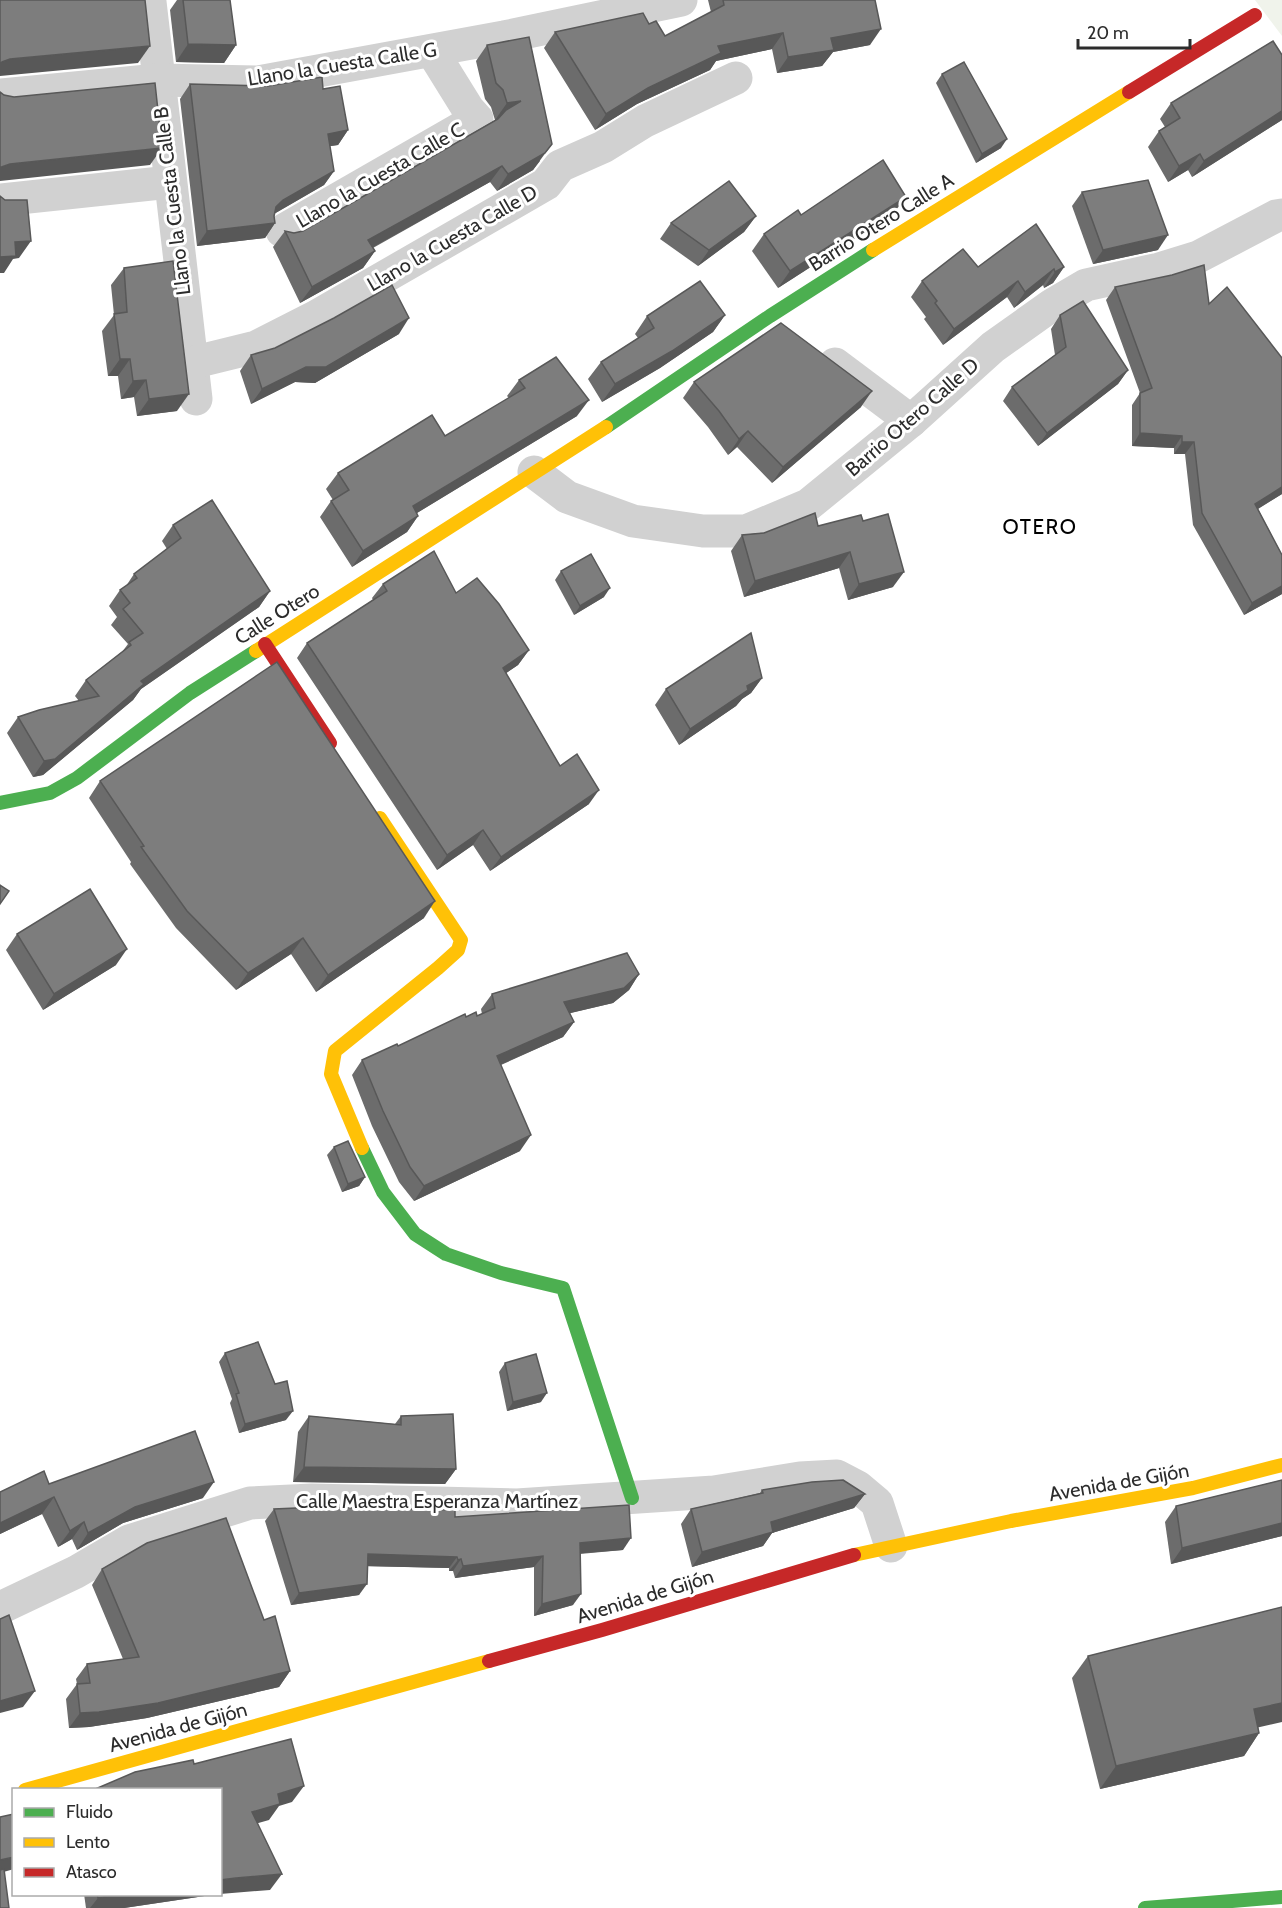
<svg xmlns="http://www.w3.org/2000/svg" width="1282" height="1908" font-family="Cabin,sans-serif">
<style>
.green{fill:#f0f3eb}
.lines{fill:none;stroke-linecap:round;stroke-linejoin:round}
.street{stroke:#d1d1d1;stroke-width:33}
.fast{stroke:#4caf50;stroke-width:14}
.slow{stroke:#ffc107;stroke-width:14}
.jam{stroke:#c62828;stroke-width:14}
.wall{fill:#6c6c6c}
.shaded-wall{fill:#585858}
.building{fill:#7d7d7d;stroke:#585858;stroke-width:1.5}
.labels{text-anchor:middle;stroke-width:6;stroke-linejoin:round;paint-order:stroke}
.street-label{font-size:20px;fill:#2c2c2c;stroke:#fff}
.neighbourhood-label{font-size:21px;letter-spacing:1.5px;fill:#000;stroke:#fff}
</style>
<rect width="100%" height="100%" fill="#fff"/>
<path class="green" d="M 1255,0 L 1282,0 L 1282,36 Z"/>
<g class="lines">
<g class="street">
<path d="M 150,2 L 196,399"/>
<path d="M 0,95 L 158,80 L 258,82 L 504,37 L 681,0"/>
<path d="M 0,200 L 170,182"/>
<path d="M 282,231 L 477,119 L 468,109 L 432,51"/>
<path d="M 191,363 L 256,347 L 315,317 L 546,184 L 560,166 L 603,147 L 645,121 L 736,78"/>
<path d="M 835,364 L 911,421"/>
<path d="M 534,472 L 567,497 L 633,521 L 703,531 L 746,531 L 808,505 L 911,421 L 993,347 L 1052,305 L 1086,285 L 1159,269 L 1198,257 L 1276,216 L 1282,215"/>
<path d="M 0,1608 L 76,1572 L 129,1541 L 250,1503 L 312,1500 L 517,1505 L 714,1492 L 800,1478 L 837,1476 L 858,1487 L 877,1503 L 891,1546"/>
</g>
<g class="fast">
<path d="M 606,427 L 770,316 L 873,250"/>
<path d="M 0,803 L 50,793 L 77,778 L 190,693 L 256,651"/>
<path d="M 362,1148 L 383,1192 L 415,1234 L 446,1254 L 501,1273 L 563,1288 L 632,1498"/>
<path d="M 1145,1908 L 1282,1897"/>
</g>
<g class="slow">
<path d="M 873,250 L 1129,92"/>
<path d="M 256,651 L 606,427"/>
<path d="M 362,1148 L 331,1074 L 335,1051 L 438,968 L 458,950 L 461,940 L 380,818"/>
<path d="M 854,1555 L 1011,1521 L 1193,1488 L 1282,1465"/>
<path d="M 25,1790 L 489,1661"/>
</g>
<g class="jam">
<path d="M 1129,92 L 1255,15"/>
<path d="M 265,644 L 330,743"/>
<path d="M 489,1661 L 602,1630 L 854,1555"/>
</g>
</g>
<g class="wall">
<path d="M 177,0 L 230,0 L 236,45 L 224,63 L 176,62 L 170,10 Z"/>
<path d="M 708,0 L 875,0 L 870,45 L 833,52 L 822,66 L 777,73 L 772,49 L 716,61 L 710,70 L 637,104 L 595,130 L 544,48 L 555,32 L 649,24 L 665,36 L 711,12 Z"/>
<path d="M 487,45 L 540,161 L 533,170 L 497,191 L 490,182 L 373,248 L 375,251 L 363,268 L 300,303 L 273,247 L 285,231 L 294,233 L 303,231 L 495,120 L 491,107 L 485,99 L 476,61 Z"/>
<path d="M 1282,55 L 1282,120 L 1192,177 L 1188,170 L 1168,182 L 1148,147 L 1159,131 L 1165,127 L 1160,119 L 1171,103 Z"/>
<path d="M 942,74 L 1001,148 L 976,163 L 936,83 Z"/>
<path d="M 190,84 L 323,89 L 348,130 L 338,145 L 330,146 L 334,171 L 324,185 L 274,214 L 275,223 L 265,238 L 197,246 L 180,99 Z"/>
<path d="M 1082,192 L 1158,250 L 1093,264 L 1072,206 Z"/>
<path d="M 893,214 L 778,288 L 752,251 L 764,234 Z"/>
<path d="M 756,216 L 744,232 L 698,266 L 660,239 L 671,223 Z"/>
<path d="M 978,267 L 1064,267 L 1053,283 L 1044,288 L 1043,285 L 1014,308 L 1007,297 L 943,345 L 924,319 L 926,317 L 911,297 L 922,281 Z"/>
<path d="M 124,268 L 177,411 L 137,416 L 134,397 L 121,399 L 118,376 L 108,376 L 102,331 L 114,315 L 111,285 Z"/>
<path d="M 1115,287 L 1209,304 L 1282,358 L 1282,494 L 1258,509 L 1282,555 L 1282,594 L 1244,615 L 1193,525 L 1185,454 L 1174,454 L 1174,448 L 1132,446 L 1132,405 L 1140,393 L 1106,300 Z"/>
<path d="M 725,315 L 713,332 L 660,368 L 602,402 L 588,379 L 601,362 L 638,338 L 635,334 L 647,316 Z"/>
<path d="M 1060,315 L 1128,370 L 1118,384 L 1038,446 L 1003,401 L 1012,387 L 1055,355 L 1051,329 Z"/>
<path d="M 399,334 L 315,383 L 295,382 L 251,404 L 240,371 L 251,355 Z"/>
<path d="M 519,380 L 577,416 L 417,513 L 418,516 L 407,532 L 352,567 L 320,517 L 331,501 L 333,500 L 326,489 L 338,473 L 445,436 L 509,398 L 507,396 Z"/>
<path d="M 694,382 L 861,407 L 772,483 L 737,447 L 728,455 L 708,427 L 683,398 Z"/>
<path d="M 863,521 L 893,587 L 848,600 L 839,568 L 744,597 L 731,551 L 742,535 Z"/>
<path d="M 173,525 L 270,591 L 259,607 L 141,689 L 133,700 L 43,775 L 33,777 L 7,733 L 18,717 L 79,701 L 75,696 L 86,680 L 122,652 L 128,644 L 111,625 L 117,617 L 109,606 L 120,590 L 126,586 L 134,574 L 167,549 L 162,541 Z"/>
<path d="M 561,571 L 604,597 L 574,615 L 555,580 Z"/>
<path d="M 383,584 L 456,593 L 529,650 L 518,665 L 506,673 L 560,766 L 589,804 L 490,871 L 473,845 L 437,870 L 297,658 L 307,643 L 373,600 L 372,598 Z"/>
<path d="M 762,678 L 751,693 L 742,699 L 736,706 L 679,745 L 655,705 L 666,689 Z"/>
<path d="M 100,781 L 424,918 L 316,992 L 291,954 L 236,990 L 176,928 L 130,864 L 131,862 L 89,798 Z"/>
<path d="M 17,934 L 116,965 L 43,1010 L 6,950 Z"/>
<path d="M 639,974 L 629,990 L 613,1003 L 570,1013 L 574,1022 L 563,1037 L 501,1065 L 520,1151 L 414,1201 L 399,1182 L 372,1126 L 352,1075 L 362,1060 L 398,1046 L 466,1017 L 477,1016 L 482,1014 L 481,1009 L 492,994 Z"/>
<path d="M 334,1147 L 365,1177 L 359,1186 L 342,1192 L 327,1155 Z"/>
<path d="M 225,1353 L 275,1384 L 286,1420 L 239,1433 L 230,1403 L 232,1399 L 219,1362 Z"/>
<path d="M 505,1363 L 541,1402 L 507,1411 L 499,1372 Z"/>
<path d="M 309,1416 L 395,1424 L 401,1416 L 456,1469 L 445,1484 L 293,1482 L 298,1432 Z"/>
<path d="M 1282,1480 L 1282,1536 L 1171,1564 L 1165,1522 L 1176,1506 Z"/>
<path d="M 49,1484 L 203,1498 L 123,1523 L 77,1550 L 72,1539 L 58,1547 L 42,1514 L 0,1534 L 0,1492 Z"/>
<path d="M 762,1490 L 865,1494 L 854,1508 L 772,1533 L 763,1546 L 692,1567 L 681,1524 L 691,1509 L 760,1493 Z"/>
<path d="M 274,1509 L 455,1517 L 623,1550 L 580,1554 L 573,1605 L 534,1616 L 534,1567 L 455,1578 L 453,1571 L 449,1571 L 449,1568 L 367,1566 L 359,1595 L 291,1605 L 265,1521 Z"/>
<path d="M 102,1569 L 264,1620 L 290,1671 L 279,1687 L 147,1718 L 89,1727 L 69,1728 L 66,1699 L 77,1684 L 76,1679 L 87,1664 L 123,1659 L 92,1585 Z"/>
<path d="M 1088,1656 L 1258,1727 L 1259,1733 L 1244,1756 L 1100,1789 L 1072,1678 Z"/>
<path d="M 84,1894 L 218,1894 L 124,1908 L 86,1908 Z"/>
</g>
<g class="shaded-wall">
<path d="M 881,29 L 870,45 L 833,52 L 822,66 L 777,73 L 788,57 L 831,38 Z"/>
<path d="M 783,33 L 772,49 L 716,61 L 710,70 L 637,104 L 595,130 L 606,114 L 718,46 Z"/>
<path d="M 188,44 L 236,45 L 224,63 L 176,62 Z"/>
<path d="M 150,46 L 138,63 L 0,76 L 0,64 L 2,62 L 10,59 Z"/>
<path d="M 521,101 L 509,118 L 495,120 L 507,103 Z"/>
<path d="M 1282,111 L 1282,120 L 1192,177 L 1204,161 Z"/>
<path d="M 348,130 L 338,145 L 317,148 L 328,134 Z"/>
<path d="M 1007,139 L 1001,148 L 976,163 L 982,154 Z"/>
<path d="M 552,144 L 533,170 L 497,191 L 508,174 Z"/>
<path d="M 162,148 L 150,165 L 0,181 L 0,169 L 1,167 L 10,164 Z"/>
<path d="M 1200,154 L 1188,170 L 1168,182 L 1179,166 Z"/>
<path d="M 502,166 L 490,182 L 357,256 L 368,240 Z"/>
<path d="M 334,171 L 324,185 L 272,215 L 276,207 L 283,200 Z"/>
<path d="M 906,197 L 893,214 L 778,288 L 790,271 Z"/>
<path d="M 756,216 L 744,232 L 698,266 L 709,250 Z"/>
<path d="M 275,223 L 265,238 L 197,246 L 207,231 Z"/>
<path d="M 1168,235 L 1158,250 L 1093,264 L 1103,250 Z"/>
<path d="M 31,241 L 19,258 L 13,259 L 4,273 L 0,273 L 0,257 L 15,242 Z"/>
<path d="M 375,251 L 363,268 L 300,303 L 312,287 Z"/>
<path d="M 1064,267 L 1053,283 L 1044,288 L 1055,272 Z"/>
<path d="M 1054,269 L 1043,285 L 1014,308 L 1025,292 Z"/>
<path d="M 1018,281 L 1007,297 L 943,345 L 954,329 Z"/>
<path d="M 725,315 L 713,332 L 660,368 L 602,402 L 615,384 Z"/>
<path d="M 409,318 L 399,334 L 315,383 L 295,382 L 251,404 L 262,389 L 306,367 Z"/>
<path d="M 120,359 L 130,359 L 118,376 L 108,376 Z"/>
<path d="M 1128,370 L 1118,384 L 1038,446 L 1047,433 Z"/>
<path d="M 146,380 L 134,397 L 121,399 L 133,381 Z"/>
<path d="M 872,391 L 861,407 L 772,483 L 783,467 Z"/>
<path d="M 189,394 L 177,411 L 137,416 L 149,399 Z"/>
<path d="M 589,400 L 577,416 L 402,522 L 413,506 Z"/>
<path d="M 748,431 L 737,447 L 728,455 L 739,439 Z"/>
<path d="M 1140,433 L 1182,436 L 1174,448 L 1132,446 Z"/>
<path d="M 1182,442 L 1194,442 L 1185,454 L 1174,454 Z"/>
<path d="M 1282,487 L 1282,494 L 1246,516 L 1255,504 Z"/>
<path d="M 418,516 L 407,532 L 352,567 L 363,551 Z"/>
<path d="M 850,552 L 839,568 L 744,597 L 755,581 Z"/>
<path d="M 904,572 L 893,587 L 848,600 L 859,584 Z"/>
<path d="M 1282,586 L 1282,594 L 1244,615 L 1252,603 Z"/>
<path d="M 610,588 L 604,597 L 574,615 L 580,606 Z"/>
<path d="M 270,591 L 259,607 L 141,689 L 133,700 L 43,775 L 33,777 L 44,761 L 141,681 Z"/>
<path d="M 529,650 L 518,665 L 493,682 L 503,668 Z"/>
<path d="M 762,678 L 751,693 L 742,699 L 736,706 L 679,745 L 690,729 L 747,686 Z"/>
<path d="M 599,790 L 589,804 L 490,871 L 501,857 Z"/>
<path d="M 483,830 L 473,845 L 437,870 L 447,855 Z"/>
<path d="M 435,901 L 424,918 L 316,992 L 328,975 Z"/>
<path d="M 303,938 L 291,954 L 236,990 L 248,973 Z"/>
<path d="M 127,949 L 116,965 L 43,1010 L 54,994 Z"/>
<path d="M 639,974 L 629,990 L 613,1003 L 554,1017 L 564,1002 Z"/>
<path d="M 574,1022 L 563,1037 L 486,1071 L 497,1056 Z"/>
<path d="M 531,1135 L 520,1151 L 414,1201 L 424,1186 Z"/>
<path d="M 365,1177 L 359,1186 L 342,1192 L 348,1184 Z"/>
<path d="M 547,1393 L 541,1402 L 507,1411 L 513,1402 Z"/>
<path d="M 293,1411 L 286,1420 L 239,1433 L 245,1424 Z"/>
<path d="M 304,1467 L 456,1469 L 445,1484 L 293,1482 Z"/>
<path d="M 214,1482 L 203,1498 L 123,1523 L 77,1550 L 88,1533 L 135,1507 Z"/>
<path d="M 865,1494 L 854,1508 L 772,1533 L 763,1546 L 692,1567 L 702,1552 L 771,1522 Z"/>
<path d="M 54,1497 L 42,1514 L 0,1534 L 0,1523 Z"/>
<path d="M 84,1522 L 72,1539 L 58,1547 L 70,1531 Z"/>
<path d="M 1282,1523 L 1282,1536 L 1171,1564 L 1182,1548 Z"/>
<path d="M 631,1538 L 623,1550 L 572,1554 L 580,1543 Z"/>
<path d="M 368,1554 L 457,1557 L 449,1568 L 359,1566 Z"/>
<path d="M 543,1556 L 534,1567 L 455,1578 L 463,1566 Z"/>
<path d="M 461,1559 L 453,1571 L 449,1571 L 458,1560 Z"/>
<path d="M 367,1584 L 359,1595 L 291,1605 L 299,1593 Z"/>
<path d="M 581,1594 L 573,1605 L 534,1616 L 542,1604 Z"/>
<path d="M 290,1671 L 279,1687 L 147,1718 L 89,1727 L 69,1728 L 80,1713 Z"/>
<path d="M 35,1691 L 23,1707 L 0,1713 L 0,1701 Z"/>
<path d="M 1282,1703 L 1282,1722 L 1238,1732 L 1254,1709 Z"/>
<path d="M 1259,1733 L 1244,1756 L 1100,1789 L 1116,1766 Z"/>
<path d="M 304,1786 L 292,1802 L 279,1806 L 269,1820 L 241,1828 L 252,1812 L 278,1794 Z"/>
<path d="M 14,1857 L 14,1869 L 0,1873 L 0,1860 Z"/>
<path d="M 282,1874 L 270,1890 L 220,1894 L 220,1880 L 236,1878 Z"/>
<path d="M 119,1894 L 218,1894 L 124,1908 L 90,1908 L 98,1898 Z"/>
</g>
<g class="building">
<path d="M 0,0 L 145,0 L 150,46 L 10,59 L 2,62 L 0,64 Z"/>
<path d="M 183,0 L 230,0 L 236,45 L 188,44 Z"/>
<path d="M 723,0 L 875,0 L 881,29 L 831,38 L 834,50 L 788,57 L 783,33 L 718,46 L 721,53 L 648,88 L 606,114 L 555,32 L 643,13 L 649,24 L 656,21 L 665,36 L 724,5 Z"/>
<path d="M 529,37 L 552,144 L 545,153 L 508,174 L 502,166 L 368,240 L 375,251 L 312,287 L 285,231 L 294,233 L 303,231 L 498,119 L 506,110 L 521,101 L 507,103 L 503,90 L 496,83 L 487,45 Z"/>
<path d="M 1273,41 L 1282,55 L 1282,111 L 1204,161 L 1200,154 L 1179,166 L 1159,131 L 1180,118 L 1171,103 Z"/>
<path d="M 964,62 L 1007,139 L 982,154 L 942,74 Z"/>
<path d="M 322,77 L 323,89 L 340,86 L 348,130 L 328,134 L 334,171 L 283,200 L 276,207 L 274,216 L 275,223 L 207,231 L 190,84 L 268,86 Z"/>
<path d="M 155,83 L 162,148 L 10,164 L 1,167 L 0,169 L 0,92 L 4,95 L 14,97 Z"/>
<path d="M 883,160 L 906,197 L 790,271 L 764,234 L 798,210 L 801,215 Z"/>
<path d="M 1148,180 L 1168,235 L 1103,250 L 1082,192 Z"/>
<path d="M 729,181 L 756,216 L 709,250 L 671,223 Z"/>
<path d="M 0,196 L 5,200 L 27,200 L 31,241 L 15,242 L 16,256 L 0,257 Z"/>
<path d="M 1036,224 L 1064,267 L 1055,272 L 1054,269 L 1025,292 L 1018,281 L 954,329 L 935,303 L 937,301 L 922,281 L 963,249 L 978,267 Z"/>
<path d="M 173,261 L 189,394 L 149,399 L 146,380 L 133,381 L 130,359 L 120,359 L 114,314 L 127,312 L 124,268 Z"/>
<path d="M 1204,265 L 1209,304 L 1227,287 L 1282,358 L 1282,487 L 1255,504 L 1282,555 L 1282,586 L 1252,603 L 1202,513 L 1194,442 L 1182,442 L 1182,436 L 1140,433 L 1140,393 L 1152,388 L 1115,287 L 1172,275 Z"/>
<path d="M 700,281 L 725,315 L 672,351 L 615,384 L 601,362 L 654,328 L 647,316 Z"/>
<path d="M 392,285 L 409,318 L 326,367 L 306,367 L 262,389 L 251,355 L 275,348 L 334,318 Z"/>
<path d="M 1083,301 L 1128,370 L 1047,433 L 1012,387 L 1066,347 L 1060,315 Z"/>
<path d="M 781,323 L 872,391 L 783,467 L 748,431 L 739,439 L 719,411 L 694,382 Z"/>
<path d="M 556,357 L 589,400 L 413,506 L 418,516 L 363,551 L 331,501 L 349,490 L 338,473 L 432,415 L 445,436 L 525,388 L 519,380 Z"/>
<path d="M 212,500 L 270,591 L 141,681 L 144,684 L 55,759 L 44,761 L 18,717 L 39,710 L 99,696 L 86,680 L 131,645 L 129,642 L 143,633 L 123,609 L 130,603 L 120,590 L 137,578 L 134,574 L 181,538 L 173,525 Z"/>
<path d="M 815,513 L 818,526 L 861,515 L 863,521 L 888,514 L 904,572 L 859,584 L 850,552 L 755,581 L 742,535 L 764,533 Z"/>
<path d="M 434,551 L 456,593 L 477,578 L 499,604 L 529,650 L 503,668 L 560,766 L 577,754 L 599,790 L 501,857 L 483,830 L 447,855 L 307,643 L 387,591 L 383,584 Z"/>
<path d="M 591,554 L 610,588 L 580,606 L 561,571 Z"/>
<path d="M 751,633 L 762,678 L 747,686 L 748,690 L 690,729 L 666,689 Z"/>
<path d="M 277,662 L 435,901 L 328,975 L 303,938 L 248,973 L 187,911 L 141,847 L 144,846 L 100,781 Z"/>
<path d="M 0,885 L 9,891 L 0,904 Z"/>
<path d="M 90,889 L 127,949 L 54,994 L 17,934 Z"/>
<path d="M 627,953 L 639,974 L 624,988 L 564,1002 L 574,1022 L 497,1056 L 531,1135 L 424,1186 L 410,1167 L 383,1111 L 362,1060 L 397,1044 L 398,1046 L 465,1014 L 466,1017 L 476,1012 L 477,1016 L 495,1008 L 492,994 Z"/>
<path d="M 348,1141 L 365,1177 L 348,1184 L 334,1147 Z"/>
<path d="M 258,1342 L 275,1384 L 287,1381 L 293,1411 L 245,1424 L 236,1394 L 239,1393 L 225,1353 Z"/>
<path d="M 536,1354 L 547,1393 L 513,1402 L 505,1363 Z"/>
<path d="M 453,1414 L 456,1469 L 304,1467 L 309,1416 L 401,1425 L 401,1416 Z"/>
<path d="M 195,1431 L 214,1482 L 135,1507 L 88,1533 L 84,1522 L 70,1531 L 54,1497 L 0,1523 L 0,1492 L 44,1471 L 49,1484 Z"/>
<path d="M 843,1480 L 865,1494 L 771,1522 L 773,1532 L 702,1552 L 691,1509 L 763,1493 L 762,1490 L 812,1482 Z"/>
<path d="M 1282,1480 L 1282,1523 L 1182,1548 L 1176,1506 Z"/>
<path d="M 629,1505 L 631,1538 L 580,1543 L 581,1594 L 542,1604 L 543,1556 L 463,1566 L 461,1559 L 458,1560 L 457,1557 L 368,1554 L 367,1584 L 299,1593 L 274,1509 L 320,1507 L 455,1510 L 455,1517 Z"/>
<path d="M 226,1518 L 264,1620 L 275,1616 L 290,1671 L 158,1703 L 99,1712 L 80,1713 L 77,1684 L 90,1683 L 87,1664 L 139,1657 L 102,1569 L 147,1543 Z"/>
<path d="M 1282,1607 L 1282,1703 L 1254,1709 L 1259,1733 L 1116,1766 L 1088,1656 Z"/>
<path d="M 9,1615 L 35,1691 L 0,1701 L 0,1619 Z"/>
<path d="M 291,1739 L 304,1786 L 278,1794 L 280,1804 L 252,1812 L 282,1874 L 236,1878 L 220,1880 L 220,1790 L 93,1790 L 135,1772 L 193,1760 L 194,1764 Z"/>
<path d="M 14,1814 L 14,1857 L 0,1860 L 0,1817 Z"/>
<path d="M 4,1869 L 9,1908 L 0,1908 L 0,1870 Z"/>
<path d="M 97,1894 L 119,1894 L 98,1898 Z"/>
</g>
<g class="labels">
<g class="street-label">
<text transform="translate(342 64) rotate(-9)" y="7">Llano la Cuesta Calle G</text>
<text transform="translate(380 175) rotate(-30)" y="7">Llano la Cuesta Calle C</text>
<text transform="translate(172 201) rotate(-97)" y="7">Llano la Cuesta Calle B</text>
<text transform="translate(881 222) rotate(-32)" y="7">Barrio Otero Calle A</text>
<text transform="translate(452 238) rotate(-30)" y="7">Llano la Cuesta Calle D</text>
<text transform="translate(912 417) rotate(-41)" y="7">Barrio Otero Calle D</text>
<text transform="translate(277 614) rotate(-32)" y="7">Calle Otero</text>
<text transform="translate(1119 1482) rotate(-10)" y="7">Avenida de Gijón</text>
<text x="437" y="1508">Calle Maestra Esperanza Martínez</text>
<text transform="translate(645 1596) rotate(-17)" y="7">Avenida de Gijón</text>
<text transform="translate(178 1727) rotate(-15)" y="7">Avenida de Gijón</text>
</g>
<g class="neighbourhood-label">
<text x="1040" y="534">OTERO</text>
</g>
</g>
<rect x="12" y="1788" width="210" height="108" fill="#ffffff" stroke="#ababab" stroke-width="1.5"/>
<rect x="24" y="1808" width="30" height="9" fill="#4caf50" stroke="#ababab" stroke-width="1.5"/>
<text x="66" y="1818" font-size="18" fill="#2c2c2c">Fluido</text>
<rect x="24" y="1838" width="30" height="9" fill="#ffc107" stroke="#ababab" stroke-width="1.5"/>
<text x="66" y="1848" font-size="18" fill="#2c2c2c">Lento</text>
<rect x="24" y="1868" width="30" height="9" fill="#c62828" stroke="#ababab" stroke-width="1.5"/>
<text x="66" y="1878" font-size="18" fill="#2c2c2c">Atasco</text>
<path d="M1078 39v9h112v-9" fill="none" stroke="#2c2c2c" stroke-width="3"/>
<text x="1087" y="39" font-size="18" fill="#2c2c2c" stroke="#ffffff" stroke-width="4.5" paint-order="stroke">20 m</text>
</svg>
